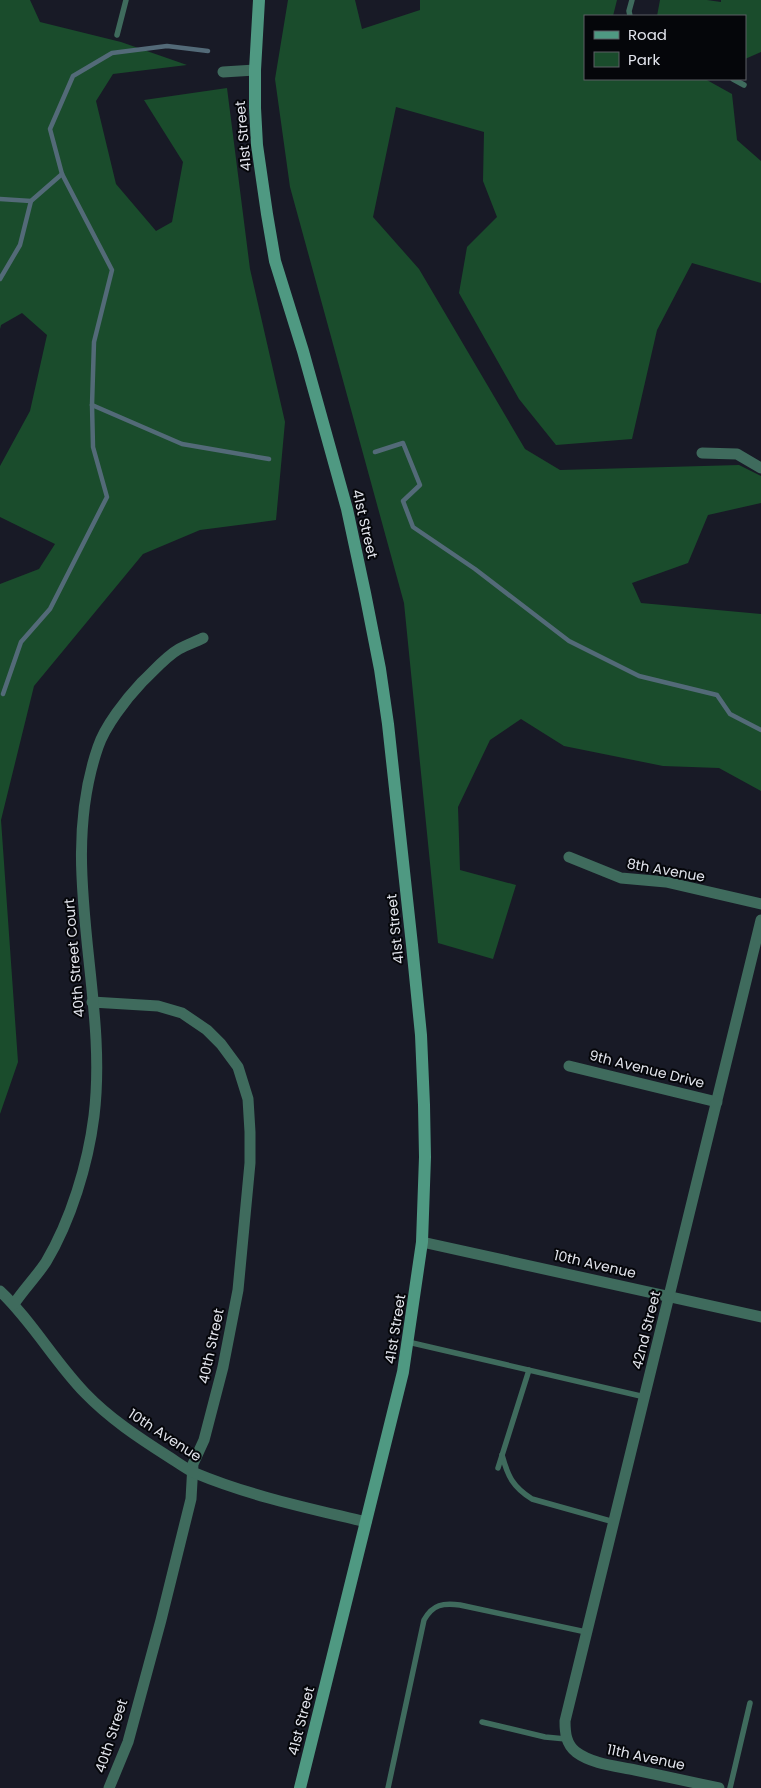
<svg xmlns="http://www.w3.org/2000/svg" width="761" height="1788" font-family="Poppins,sans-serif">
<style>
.green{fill:#1a4c2c}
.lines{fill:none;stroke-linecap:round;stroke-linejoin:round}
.stream{stroke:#536a78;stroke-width:4.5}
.lane{stroke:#3f6b5d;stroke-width:5.5}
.street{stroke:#3f6b5d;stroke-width:11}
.secondary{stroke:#4f9982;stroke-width:12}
.labels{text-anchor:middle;stroke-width:4;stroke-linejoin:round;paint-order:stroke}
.street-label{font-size:14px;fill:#e2e4ec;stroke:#05060a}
</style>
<rect width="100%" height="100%" fill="#181a26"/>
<g class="green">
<path d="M 0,0 L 30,0 L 40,22 L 121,42 L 187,65 L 113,74 L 96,101 L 116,184 L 156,231 L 172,222 L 183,162 L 144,100 L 227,88 L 250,269 L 285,422 L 276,520 L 200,530 L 143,554 L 34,686 L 1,820 L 18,1062 L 0,1114 L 0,584 L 39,569 L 55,544 L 0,517 L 0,466 L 30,411 L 47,335 L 22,313 L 1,325 L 0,329 Z"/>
<path d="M 288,0 L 355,0 L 362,29 L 420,10 L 420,0 L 617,0 L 613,16 L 585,16 L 585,79 L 705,79 L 732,94 L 737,140 L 761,161 L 761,283 L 692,263 L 657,330 L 632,439 L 556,445 L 519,399 L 459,293 L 467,247 L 497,217 L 483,181 L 484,132 L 396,107 L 373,217 L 419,269 L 525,449 L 560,470 L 739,465 L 761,476 L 761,503 L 708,515 L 688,563 L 632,583 L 641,603 L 761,614 L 761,791 L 719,768 L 663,766 L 564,746 L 521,719 L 490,740 L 458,807 L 460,870 L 516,885 L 493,959 L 438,943 L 404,603 L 290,187 L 275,79 Z"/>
<path d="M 660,0 L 707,0 L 721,2 L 721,0 L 761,0 L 761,52 L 745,59 L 745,16 L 657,16 Z"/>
</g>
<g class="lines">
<g class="stream">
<path d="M 0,199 L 31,201 L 62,174"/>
<path d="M 0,279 L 20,245 L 31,201"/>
<path d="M 92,405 L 182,444 L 269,459"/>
<path d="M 375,452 L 403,443 L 420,485 L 403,501 L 413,527 L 475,569 L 569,641 L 639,676 L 717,695 L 730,714 L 761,730"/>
<path d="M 3,694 L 21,642 L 50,609 L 107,497 L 93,447 L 92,405 L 94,342 L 112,270 L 62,174 L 50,129 L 73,76 L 112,53 L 167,46 L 208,51"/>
</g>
<g class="lane">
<path d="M 630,16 L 629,11 L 632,0"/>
<path d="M 117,35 L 126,0"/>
<path d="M 733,79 L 744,85"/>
<path d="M 408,1342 L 645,1397"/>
<path d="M 502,1455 C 508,1477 513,1487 532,1499 L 614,1522"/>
<path d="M 498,1468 L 529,1370"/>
<path d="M 482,1722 L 545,1737 L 566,1739"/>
<path d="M 388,1788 L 424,1620 C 433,1604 443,1603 460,1605 L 586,1632"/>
<path d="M 730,1788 L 750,1703"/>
</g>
<g class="street">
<path d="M 223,72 L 255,70"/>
<path d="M 702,453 L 737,454 L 761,468"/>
<path d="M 569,857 L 621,878 L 666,882 L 761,904"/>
<path d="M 92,1002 L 158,1006 L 182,1013 L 207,1030 L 221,1044 L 238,1067 L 248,1099 L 250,1132 L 250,1163 L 238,1290 L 223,1367 L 204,1440 L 193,1464 L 191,1499 L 161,1620 L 128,1742 L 109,1788"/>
<path d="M 569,1066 L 717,1102"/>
<path d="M 422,1242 L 761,1317"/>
<path d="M 0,1291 C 32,1321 54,1361 85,1393 C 109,1418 139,1438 169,1457 C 177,1462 186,1469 195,1473 C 250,1496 308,1508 366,1522"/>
<path d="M 14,1304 C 24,1289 36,1277 46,1262 C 71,1220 88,1164 94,1116 C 109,994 56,868 98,747 C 105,726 126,699 142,682 C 153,672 165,657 179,649 C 186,645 195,642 203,638"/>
<path d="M 719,1788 C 691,1782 663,1776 635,1770 C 616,1766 592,1764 576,1752 C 566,1744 565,1733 565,1721 L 761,920"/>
</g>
<path class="secondary" d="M 259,0 L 255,70 L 255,108 L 257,145 L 267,214 L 275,261 L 303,351 L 347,509 L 365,593 L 380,669 L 388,724 L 412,945 L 421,1035 L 424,1105 L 425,1157 L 422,1242 L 403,1372 L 300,1788"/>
</g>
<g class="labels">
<g class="street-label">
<text transform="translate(243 136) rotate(-95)" y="5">41st Street</text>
<text transform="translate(365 524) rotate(77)" y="5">41st Street</text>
<text transform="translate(666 870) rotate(10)" y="5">8th Avenue</text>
<text transform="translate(395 929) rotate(-96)" y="5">41st Street</text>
<text transform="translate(74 958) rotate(-95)" y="5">40th Street Court</text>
<text transform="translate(647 1069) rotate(14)" y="5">9th Avenue Drive</text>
<text transform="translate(595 1264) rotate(13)" y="5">10th Avenue</text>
<text transform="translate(395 1329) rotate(-81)" y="5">41st Street</text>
<text transform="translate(646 1330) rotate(-76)" y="5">42nd Street</text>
<text transform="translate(211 1346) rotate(-78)" y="5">40th Street</text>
<text transform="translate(165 1435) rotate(33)" y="5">10th Avenue</text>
<text transform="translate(301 1721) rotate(-76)" y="5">41st Street</text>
<text transform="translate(111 1736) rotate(-72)" y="5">40th Street</text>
<text transform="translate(646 1757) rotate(12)" y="5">11th Avenue</text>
</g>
</g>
<rect x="584" y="15" width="162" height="65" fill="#05060a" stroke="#5d5f64"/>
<rect x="594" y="31" width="25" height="8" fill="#4f9982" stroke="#5d5f64"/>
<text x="628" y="40" font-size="15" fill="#e2e4ec">Road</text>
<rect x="594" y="52" width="25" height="15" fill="#1a4c2c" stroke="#5d5f64"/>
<text x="628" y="65" font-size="15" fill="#e2e4ec">Park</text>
</svg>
